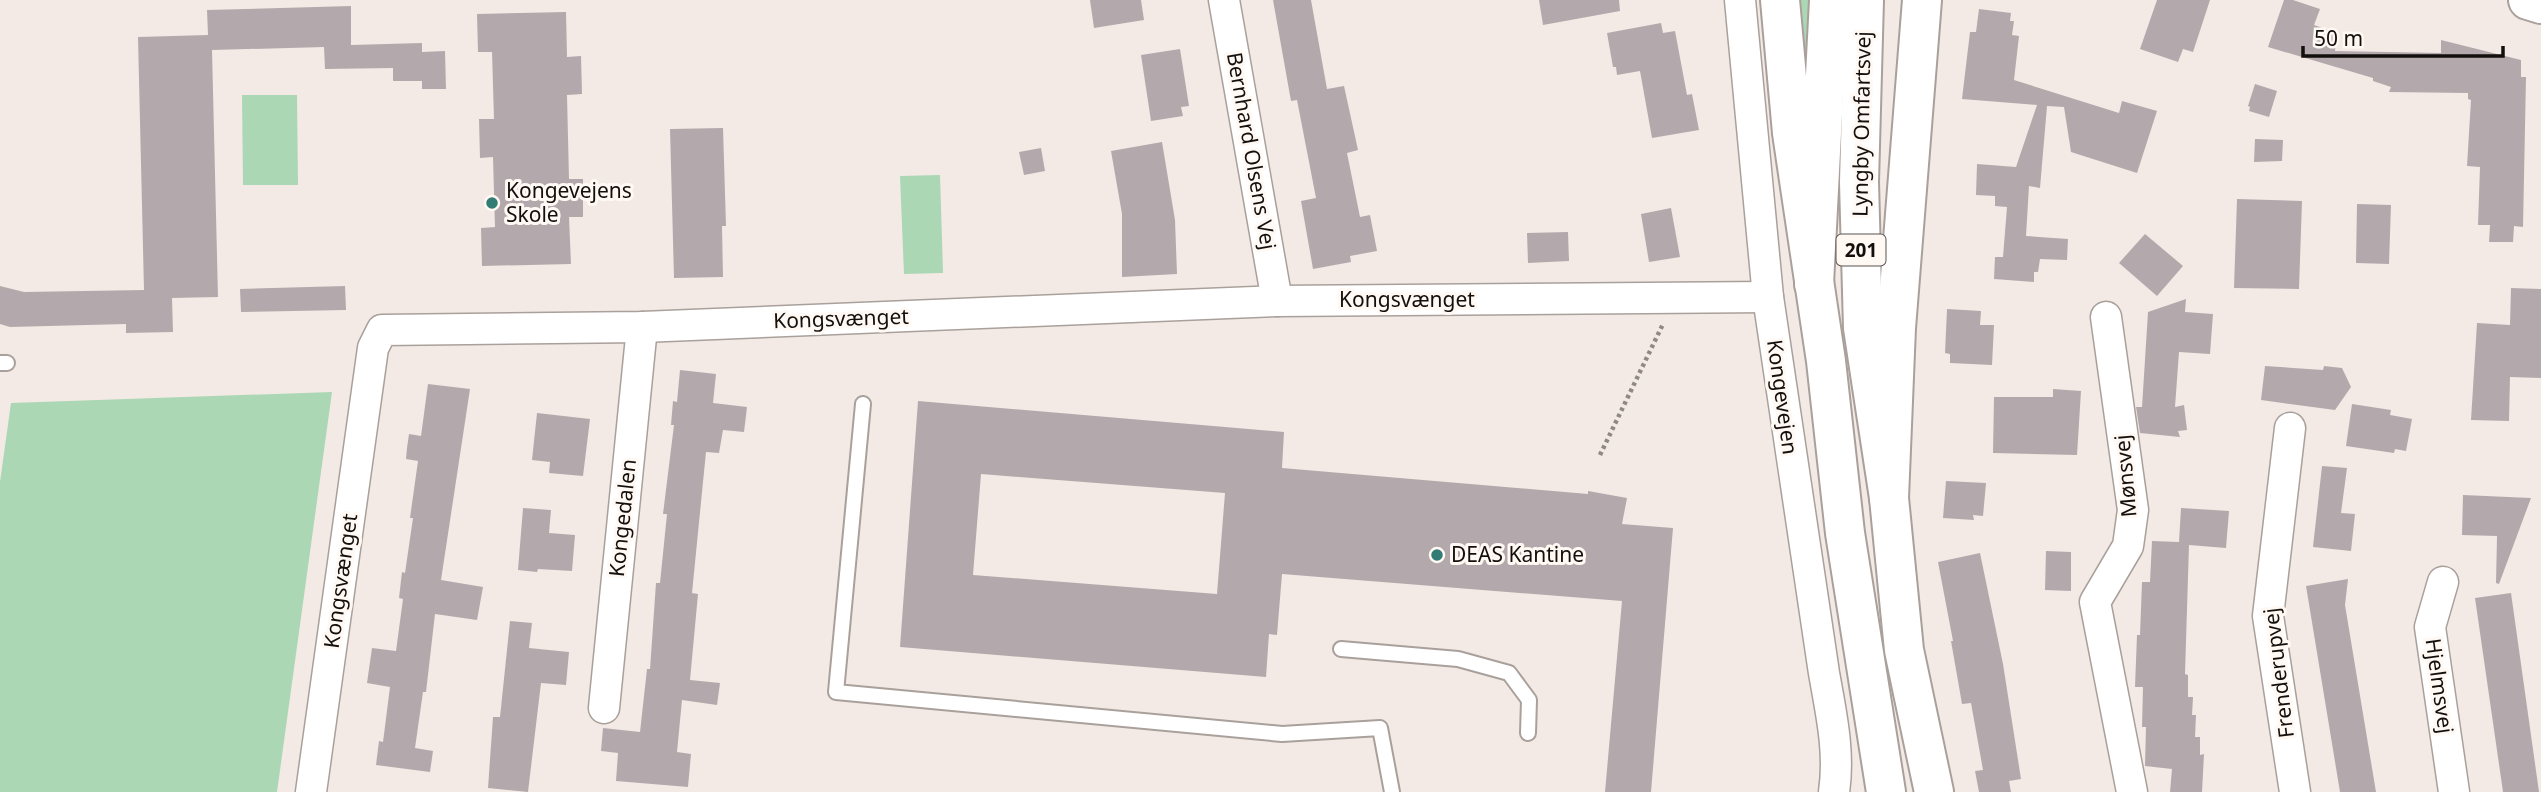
<svg xmlns="http://www.w3.org/2000/svg" width="2541" height="792" font-family="'Noto Sans',sans-serif">
<style>
.green{fill:#abd7b4}
.building{fill:#b3a9ac;fill-rule:evenodd}
.lines{fill:none;stroke-linecap:round;stroke-linejoin:round}
.lane-casing{stroke:#a9a09b;stroke-width:18}
.street-casing{stroke:#a9a09b;stroke-width:33}
.secondary-casing{stroke:#a9a09b;stroke-width:42}
.highway-casing{stroke:#a9a09b;stroke-width:42}
.path{stroke:#8f8985;stroke-width:4.5;stroke-dasharray:3.5 3.5;stroke-linecap:butt}
.lane{stroke:#fff;stroke-width:14}
.street{stroke:#fff;stroke-width:30}
.secondary{stroke:#fff;stroke-width:38}
.highway{stroke:#fff;stroke-width:38}
.poi-dot{fill:#337b75;stroke:#fff8f3;stroke-width:2.5}
.labels{text-anchor:middle;stroke-width:6;stroke-linejoin:round;paint-order:stroke}
.shield{fill:#fff8f3;stroke:#595552;stroke-width:2}
.shield-label{font-size:19px;font-weight:bold;fill:#120f0d}
.street-label{font-size:21px;fill:#120f0d;stroke:#fff8f3}
.poi-label{font-size:21px;fill:#120f0d;stroke:#fff8f3;text-anchor:start}
</style>
<rect width="100%" height="100%" fill="#f3eae5"/>
<g class="green">
<path d="M 1791,0 L 1812,0 L 1804,162 Z"/>
<path d="M 242,95 L 297,95 L 298,185 L 243,185 Z"/>
<path d="M 940,175 L 943,273 L 904,274 L 900,176 Z"/>
<path d="M 332,392 L 277,792 L 0,792 L 0,482 L 11,403 Z"/>
</g>
<g class="building">
<path d="M 1090,0 L 1141,0 L 1144,20 L 1094,28 Z"/>
<path d="M 1273,0 L 1311,0 L 1327,89 L 1344,86 L 1358,150 L 1347,153 L 1360,217 L 1370,215 L 1377,251 L 1350,256 L 1351,262 L 1313,269 L 1301,201 L 1316,198 L 1297,100 L 1291,101 Z"/>
<path d="M 1539,0 L 1619,0 L 1620,11 L 1543,25 Z"/>
<path d="M 2157,0 L 2210,0 L 2193,52 L 2183,49 L 2178,62 L 2140,49 Z"/>
<path d="M 2284,0 L 2293,0 L 2320,9 L 2314,25 L 2336,33 L 2335,51 L 2441,53 L 2441,40 L 2521,60 L 2521,77 L 2526,77 L 2523,227 L 2514,226 L 2513,242 L 2489,242 L 2490,225 L 2478,225 L 2480,167 L 2467,166 L 2471,100 L 2468,99 L 2468,93 L 2389,92 L 2391,87 L 2373,81 L 2373,78 L 2268,47 Z"/>
<path d="M 351,6 L 351,45 L 422,43 L 422,52 L 445,51 L 446,89 L 422,89 L 422,81 L 393,81 L 393,68 L 325,69 L 324,47 L 212,50 L 218,297 L 172,298 L 173,332 L 126,333 L 126,324 L 10,327 L 0,324 L 0,286 L 24,292 L 144,290 L 138,37 L 208,35 L 207,10 Z"/>
<path d="M 1979,9 L 2011,13 L 2010,21 L 2014,21 L 2012,35 L 2019,36 L 2014,80 L 2119,113 L 2122,101 L 2157,111 L 2137,173 L 2071,152 L 2064,107 L 2047,106 L 2040,188 L 2029,186 L 2026,236 L 2068,239 L 2067,260 L 2040,259 L 2038,272 L 2034,272 L 2034,282 L 1994,279 L 1995,257 L 2003,257 L 2007,207 L 1995,206 L 1995,196 L 1976,195 L 1977,164 L 2016,167 L 2037,105 L 1962,99 L 1970,32 L 1976,32 Z"/>
<path d="M 566,12 L 567,57 L 581,56 L 582,94 L 567,95 L 569,179 L 583,179 L 583,217 L 569,217 L 571,264 L 482,266 L 481,228 L 495,227 L 493,157 L 480,158 L 479,119 L 494,119 L 492,52 L 478,52 L 477,14 Z"/>
<path d="M 1661,23 L 1663,33 L 1675,31 L 1687,95 L 1692,94 L 1699,130 L 1652,138 L 1640,71 L 1617,75 L 1616,67 L 1613,67 L 1607,33 Z"/>
<path d="M 1180,49 L 1189,106 L 1181,107 L 1183,116 L 1151,121 L 1141,55 Z"/>
<path d="M 2255,84 L 2277,91 L 2269,117 L 2249,111 L 2250,107 L 2248,106 Z"/>
<path d="M 723,128 L 726,226 L 722,226 L 723,277 L 674,278 L 670,129 Z"/>
<path d="M 2255,139 L 2283,140 L 2282,161 L 2254,162 Z"/>
<path d="M 1162,142 L 1175,220 L 1177,274 L 1122,277 L 1122,214 L 1111,151 Z"/>
<path d="M 1041,148 L 1045,171 L 1024,175 L 1019,152 Z"/>
<path d="M 2237,199 L 2302,201 L 2299,289 L 2234,288 Z"/>
<path d="M 2357,204 L 2391,205 L 2389,264 L 2356,263 Z"/>
<path d="M 1671,208 L 1680,257 L 1649,262 L 1641,214 Z"/>
<path d="M 1568,232 L 1569,261 L 1528,263 L 1527,233 Z"/>
<path d="M 2145,234 L 2183,266 L 2157,296 L 2119,263 Z"/>
<path d="M 345,286 L 346,310 L 241,312 L 240,289 Z"/>
<path d="M 2511,288 L 2541,289 L 2541,378 L 2510,377 L 2509,421 L 2471,420 L 2477,323 L 2510,325 Z"/>
<path d="M 2186,299 L 2185,312 L 2213,314 L 2210,354 L 2179,352 L 2175,407 L 2184,405 L 2187,430 L 2178,431 L 2180,437 L 2140,433 L 2136,407 L 2142,407 L 2148,312 Z"/>
<path d="M 1947,309 L 1981,311 L 1980,325 L 1994,325 L 1992,365 L 1950,363 L 1950,354 L 1945,353 Z"/>
<path d="M 2265,366 L 2323,370 L 2324,366 L 2342,368 L 2351,387 L 2335,410 L 2261,400 Z"/>
<path d="M 680,370 L 716,374 L 713,403 L 747,407 L 744,432 L 723,430 L 719,453 L 706,452 L 692,593 L 698,594 L 690,680 L 720,683 L 717,705 L 682,700 L 677,752 L 691,754 L 688,787 L 616,781 L 618,753 L 601,751 L 603,728 L 640,732 L 647,669 L 650,669 L 656,583 L 660,583 L 667,514 L 663,514 L 674,425 L 671,425 L 673,401 L 677,402 Z"/>
<path d="M 428,384 L 470,389 L 441,580 L 483,587 L 477,620 L 435,614 L 426,692 L 423,692 L 415,748 L 433,751 L 430,772 L 376,765 L 379,741 L 383,742 L 390,687 L 367,683 L 372,648 L 396,651 L 403,599 L 399,598 L 402,572 L 405,573 L 413,518 L 410,518 L 418,461 L 406,459 L 407,448 L 409,434 L 421,436 Z"/>
<path d="M 2053,389 L 2081,391 L 2077,455 L 1993,453 L 1994,397 L 2053,397 Z"/>
<path d="M 918,401 L 1284,432 L 1282,468 L 1588,494 L 1588,491 L 1627,498 L 1622,524 L 1673,528 L 1651,792 L 1605,792 L 1622,601 L 1282,574 L 1277,635 L 1269,634 L 1266,677 L 900,647 ZM 981,474 L 1225,493 L 1217,594 L 973,575 Z"/>
<path d="M 2352,404 L 2391,410 L 2390,415 L 2412,419 L 2406,451 L 2395,449 L 2394,453 L 2346,446 Z"/>
<path d="M 537,413 L 590,419 L 583,476 L 549,473 L 550,462 L 532,460 Z"/>
<path d="M 2322,466 L 2347,468 L 2341,513 L 2355,514 L 2351,551 L 2313,547 Z"/>
<path d="M 1946,481 L 1986,483 L 1983,516 L 1973,515 L 1974,520 L 1943,518 Z"/>
<path d="M 2463,495 L 2531,498 L 2499,584 L 2496,583 L 2497,536 L 2462,535 Z"/>
<path d="M 523,508 L 551,510 L 549,533 L 575,535 L 572,571 L 538,569 L 537,572 L 518,570 Z"/>
<path d="M 2181,508 L 2229,511 L 2226,548 L 2189,545 L 2185,674 L 2188,675 L 2188,697 L 2193,697 L 2192,715 L 2196,715 L 2195,737 L 2200,737 L 2200,755 L 2204,754 L 2202,792 L 2170,792 L 2172,769 L 2145,766 L 2146,727 L 2142,727 L 2143,687 L 2135,687 L 2137,635 L 2140,635 L 2142,582 L 2150,582 L 2152,541 L 2179,542 Z"/>
<path d="M 2046,551 L 2071,552 L 2071,591 L 2045,590 Z"/>
<path d="M 1980,553 L 2003,664 L 2021,779 L 2009,781 L 2011,792 L 1979,792 L 1975,771 L 1983,770 L 1971,703 L 1962,704 L 1951,641 L 1953,641 L 1938,562 Z"/>
<path d="M 2348,579 L 2345,605 L 2376,792 L 2340,792 L 2306,586 Z"/>
<path d="M 2511,593 L 2539,792 L 2503,792 L 2475,598 Z"/>
<path d="M 510,621 L 532,623 L 529,648 L 569,652 L 566,685 L 541,683 L 528,792 L 488,788 L 493,717 L 500,717 Z"/>
</g>
<g class="lines">
<g class="lane-casing">
<g id="lane">
<path d="M 0,363 L 7,363"/>
<path d="M 863,404 L 836,692 L 1282,734 L 1380,728 L 1392,792"/>
<path d="M 1341,649 L 1458,659 L 1509,673 L 1529,700 L 1528,733"/>
</g>
</g>
<g class="street-casing">
<g id="street">
<path d="M 1224,0 L 1277,301"/>
<path d="M 1740,0 L 1768,297 L 1824,673 C 1831,713 1840,752 1834,792"/>
<path d="M 2106,317 L 2133,510 L 2128,546 L 2095,602 L 2132,792"/>
<path d="M 2290,428 L 2268,616 L 2295,792"/>
<path d="M 2443,582 L 2430,627 L 2454,792"/>
<path d="M 604,708 L 642,327"/>
<path d="M 311,792 L 373,348 L 382,330 L 642,327 L 1277,301 L 1768,297"/>
</g>
</g>
<g class="secondary-casing">
<g id="secondary">
<path d="M 1780,0 L 1792,133 L 1826,361 L 1845,533 L 1886,792"/>
<path d="M 1922,0 L 1896,328 L 1889,498 L 1904,650 L 1934,792"/>
<path d="M 2528,0 L 2541,4"/>
</g>
</g>
<g class="highway-casing">
<g id="highway">
<path d="M 1864,0 L 1859,182 L 1863,328 L 1889,498"/>
<path d="M 1814,284 L 1829,0"/>
</g>
</g>
<path class="path" d="M 1600,455 L 1663,324"/>
<use href="#lane" class="lane"/>
<use href="#street" class="street"/>
<use href="#secondary" class="secondary"/>
<use href="#highway" class="highway"/>
</g>
<g class="poi-dot">
<circle cx="492" cy="203" r="7"/>
<circle cx="1437" cy="555" r="7"/>
</g>
<g class="labels">
<rect class="shield" x="1836.5" y="234.5" width="49" height="31" rx="5"/>
<g class="shield-label">
<text x="1861" y="257">201</text>
</g>
<g class="street-label">
<text transform="translate(1862 124) rotate(-89)" y="7">Lyngby Omfartsvej</text>
<text transform="translate(1251 151) rotate(80)" y="7">Bernhard Olsens Vej</text>
<text x="1407" y="307">Kongsvænget</text>
<text transform="translate(841 319) rotate(-2)" y="7">Kongsvænget</text>
<text transform="translate(1782 397) rotate(82)" y="7">Kongevejen</text>
<text transform="translate(2126 476) rotate(-95)" y="7">Mønsvej</text>
<text transform="translate(623 518) rotate(-84)" y="7">Kongedalen</text>
<text transform="translate(341 581) rotate(-82)" y="7">Kongsvænget</text>
<text transform="translate(2279 673) rotate(-97)" y="7">Frenderupvej</text>
<text transform="translate(2439 686) rotate(82)" y="7">Hjelmsvej</text>
</g>
<g class="poi-label">
<text x="506" y="198">Kongevejens<tspan x="506" dy="24">Skole</tspan></text>
<text x="1451" y="562">DEAS Kantine</text>
</g>
</g>
<path d="M2303 46v10h200v-10" fill="none" stroke="#120f0d" stroke-width="3.5"/>
<text x="2314" y="46" font-size="21" fill="#120f0d" stroke="#fff8f3" stroke-width="5" paint-order="stroke">50 m</text>
</svg>
